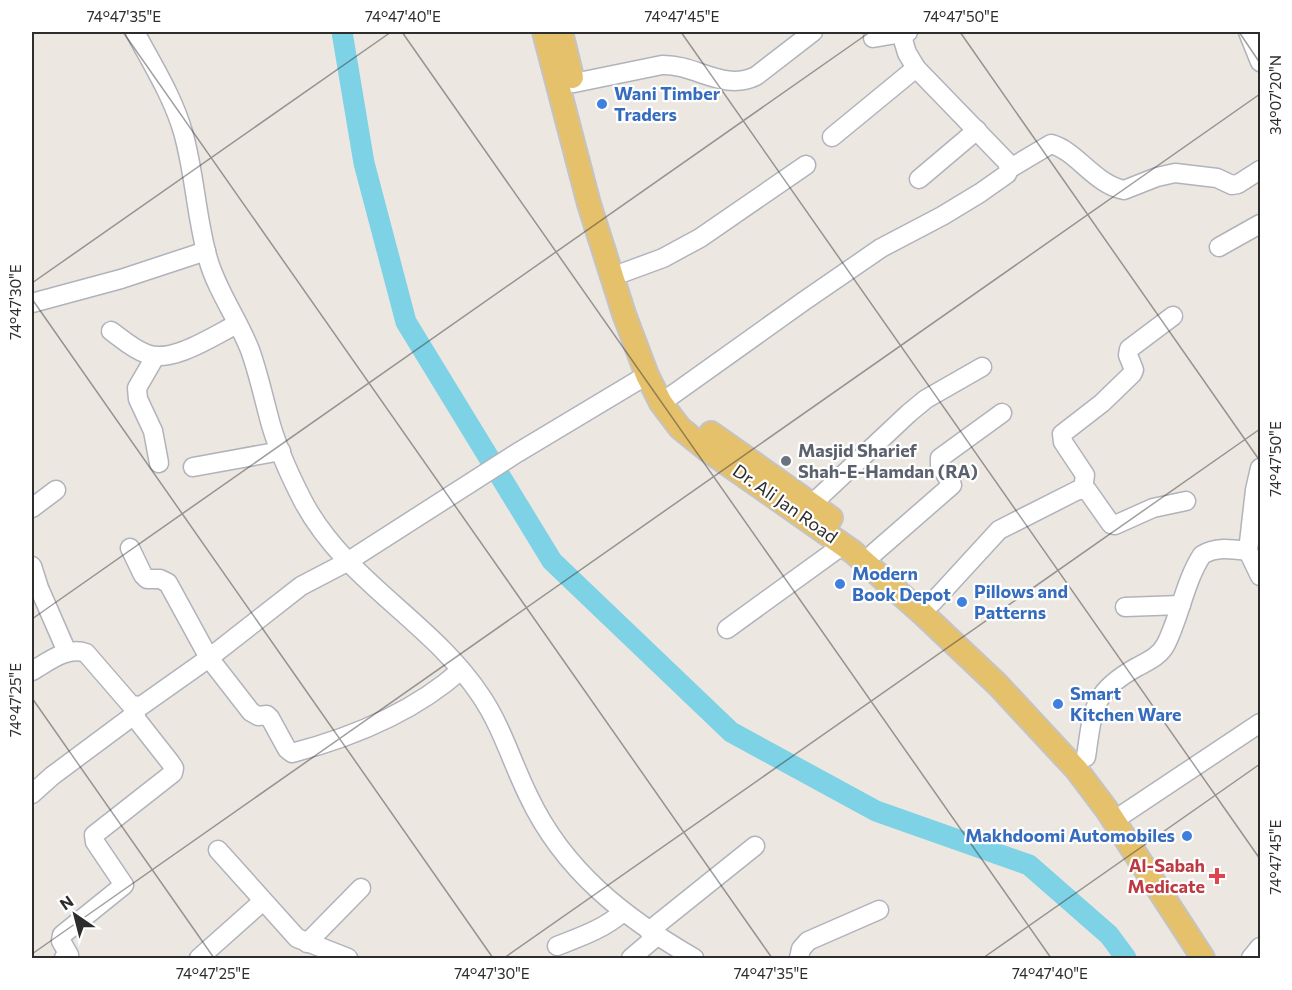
<svg xmlns="http://www.w3.org/2000/svg" width="1292" height="990" font-family="Commissioner,sans-serif">
<style>
.lines{fill:none;stroke-linecap:round;stroke-linejoin:round}
.river{stroke:#7dd2e6;stroke-width:21}
.minor-casing{stroke:#b1b3bc;stroke-width:21}
.major-casing{stroke:#c4c4c4;stroke-width:26}
.minor{stroke:#fff;stroke-width:18}
.major{stroke:#e6c16c;stroke-width:22}
.ticks{fill:none;stroke:#2d2d2d;stroke-width:1.5;stroke-opacity:0.45}
.shop-dot{fill:#3f7fe0;stroke:#fff;stroke-width:2}
.worship-dot{fill:#6b7280;stroke:#fff;stroke-width:2}
.health-dot{fill:#e0444e;stroke:#fff;stroke-width:2}
.labels{text-anchor:middle;stroke-width:4.5;stroke-linejoin:round;paint-order:stroke}
.shop-label{font-size:18px;font-weight:bold;fill:#366cbe;stroke:#fff;text-anchor:start}
.worship-label{font-size:18px;font-weight:bold;fill:#5b616d;stroke:#fff;text-anchor:start}
.street-label{font-size:18px;fill:#2d2d2d;stroke:#fff}
.health-label{font-size:18px;font-weight:bold;fill:#be3a42;stroke:#fff;text-anchor:end}
.neatline{fill:none;stroke:#2d2d2d;stroke-width:2}
.ticks-label{font-size:15px;text-anchor:middle;fill:#2d2d2d}
</style>
<rect width="100%" height="100%" fill="#ede7e1"/>
<g class="lines">
<path class="river" d="M 342,32 L 364,163 L 406,322 L 552,561 L 731,732 L 876,811 L 1029,865 L 1109,935 L 1126,958"/>
<g class="minor-casing">
<g id="minor">
<path d="M 135,32 C 152,64 173,97 183,132 C 195,174 196,217 208,259 C 217,291 238,319 250,350 C 259,375 264,400 271,425 C 279,452 291,478 304,503 C 347,582 432,622 481,696 C 502,727 512,763 529,797 C 564,871 625,918 694,958"/>
<path d="M 1248,32 L 1260,62"/>
<path d="M 873,38 L 908,32"/>
<path d="M 574,83 L 662,65 C 696,64 723,92 756,76 L 813,32"/>
<path d="M 832,137 L 916,68"/>
<path d="M 1009,169 L 1051,144 C 1077,151 1094,184 1124,190 L 1157,177 L 1175,173 L 1217,178 L 1232,185 L 1238,184 L 1260,170"/>
<path d="M 919,179 L 977,130"/>
<path d="M 1219,247 L 1260,224"/>
<path d="M 625,272 L 663,258 L 700,238 L 806,165"/>
<path d="M 32,303 L 121,279 L 206,251"/>
<path d="M 111,331 C 122,339 134,350 147,354 C 172,364 215,335 237,324"/>
<path d="M 155,357 L 137,388 L 138,399 L 153,431 L 159,463"/>
<path d="M 661,403 L 804,301 L 881,248 L 942,216 L 980,193 L 1007,174 L 1009,169 L 1007,162 L 916,68 L 907,53 L 901,33"/>
<path d="M 193,467 L 281,451"/>
<path d="M 1260,468 L 1255,490 L 1248,551 L 1260,576"/>
<path d="M 1083,489 L 1085,475 L 1063,442 L 1062,434 L 1102,403 L 1132,374 L 1134,370 L 1128,355 L 1129,349 L 1173,316"/>
<path d="M 812,504 L 909,413 L 926,399 L 982,367"/>
<path d="M 32,508 L 56,490"/>
<path d="M 130,548 L 143,575 L 147,579 L 160,579 L 168,583 L 209,658 L 251,712 L 258,716 L 267,715 L 270,718 L 287,749 L 292,753 C 353,737 414,712 461,670"/>
<path d="M 874,553 L 952,485 L 940,465 L 940,458 L 1002,413"/>
<path d="M 32,566 L 39,588 L 67,652"/>
<path d="M 932,603 L 999,530 L 1078,490 L 1087,490 L 1111,524 L 1115,525 L 1153,508 L 1186,501"/>
<path d="M 1125,607 L 1181,605"/>
<path d="M 727,629 L 843,545"/>
<path d="M 32,671 C 48,662 67,646 86,653 L 131,705 L 141,706 L 209,658 L 301,586 L 347,562 L 517,453 L 647,375"/>
<path d="M 1086,757 C 1093,709 1092,692 1137,667 C 1148,661 1160,656 1166,644 C 1180,616 1185,581 1202,555 C 1216,546 1233,549 1248,551"/>
<path d="M 32,794 L 52,776 L 134,715"/>
<path d="M 1125,813 L 1260,723"/>
<path d="M 218,850 L 297,938 L 348,958"/>
<path d="M 649,931 L 755,846"/>
<path d="M 307,943 L 361,888"/>
<path d="M 557,946 C 580,937 604,929 623,912"/>
<path d="M 64,958 L 69,955 L 61,941 L 62,935 L 124,885 L 95,842 L 94,835 L 173,773 L 174,768 L 170,762 L 137,720 L 133,707"/>
<path d="M 199,958 L 263,901"/>
<path d="M 631,958 L 657,936"/>
<path d="M 799,958 L 801,949 L 808,941 L 879,910"/>
<path d="M 1251,958 L 1260,947"/>
</g>
</g>
<g class="major-casing">
<g id="major">
<path d="M 544,32 L 589,204 L 624,314 L 647,375 L 661,403 L 680,428 L 706,449 L 853,552 L 923,614 L 998,685 L 1076,769 L 1107,810 L 1203,958"/>
<path d="M 561,32 L 572,77"/>
<path d="M 711,433 L 831,518"/>
</g>
</g>
<use href="#minor" class="minor"/>
<use href="#major" class="major"/>
</g>
<path class="ticks" d="M 123,32 L 772,958M 402,32 L 1051,958M 681,32 L 1260,859M 960,32 L 1260,461M 1239,32 L 1260,63M 32,283 L 391,32M 32,299 L 493,958M 32,619 L 870,32M 32,698 L 214,958M 32,954 L 1260,94M 504,958 L 1260,429M 983,958 L 1260,764"/>
<g class="shop-dot">
<circle cx="602" cy="104" r="6"/>
<circle cx="840" cy="584" r="6"/>
<circle cx="962" cy="602" r="6"/>
<circle cx="1058" cy="704" r="6"/>
<circle cx="1187" cy="836" r="6"/>
</g>
<circle class="worship-dot" cx="786" cy="461" r="6"/>
<path class="health-dot" d="M1214 867h6v6h6v6h-6v6h-6v-6h-6v-6h6z"/>
<g class="labels">
<g class="shop-label">
<text x="614" y="100">Wani Timber<tspan x="614" dy="21">Traders</tspan></text>
<text x="852" y="580">Modern<tspan x="852" dy="21">Book Depot</tspan></text>
<text x="974" y="598">Pillows and<tspan x="974" dy="21">Patterns</tspan></text>
<text x="1070" y="700">Smart<tspan x="1070" dy="21">Kitchen Ware</tspan></text>
<text x="1175" y="842" text-anchor="end">Makhdoomi Automobiles</text>
</g>
<g class="worship-label">
<text x="798" y="457">Masjid Sharief<tspan x="798" dy="21">Shah-E-Hamdan (RA)</tspan></text>
</g>
<g class="street-label">
<text transform="translate(785 504) rotate(35)" y="6">Dr. Ali Jan Road</text>
</g>
<g class="health-label">
<text x="1205" y="872">Al-Sabah<tspan x="1205" dy="21">Medicate</tspan></text>
</g>
</g>
<rect width="1292" height="990" fill="none" stroke="#ffffff" stroke-width="66"/>
<g transform="translate(75 915) rotate(325)" stroke="#ffffff" stroke-width="4.5" paint-order="stroke">
<path d="M0-4.5L10 22L0 15L-10 22Z" fill="#2d2d2d"/>
<text y="-9" font-size="16" font-weight="bold" text-anchor="middle" fill="#2d2d2d">N</text>
</g>
<rect x="33" y="33" width="1226" height="924" class="neatline"/>
<g class="ticks-label">
<text x="124" y="22">74°47'35"E</text>
<text x="403" y="22">74°47'40"E</text>
<text x="682" y="22">74°47'45"E</text>
<text x="961" y="22">74°47'50"E</text>
<text transform="translate(1276 95) rotate(-90)" y="5">34°07'20"N</text>
<text transform="translate(16 302) rotate(-90)" y="5">74°47'30"E</text>
<text transform="translate(1276 459) rotate(-90)" y="5">74°47'50"E</text>
<text transform="translate(16 700) rotate(-90)" y="5">74°47'25"E</text>
<text transform="translate(1276 857) rotate(-90)" y="5">74°47'45"E</text>
<text x="213" y="979">74°47'25"E</text>
<text x="492" y="979">74°47'30"E</text>
<text x="771" y="979">74°47'35"E</text>
<text x="1050" y="979">74°47'40"E</text>
</g>
</svg>
